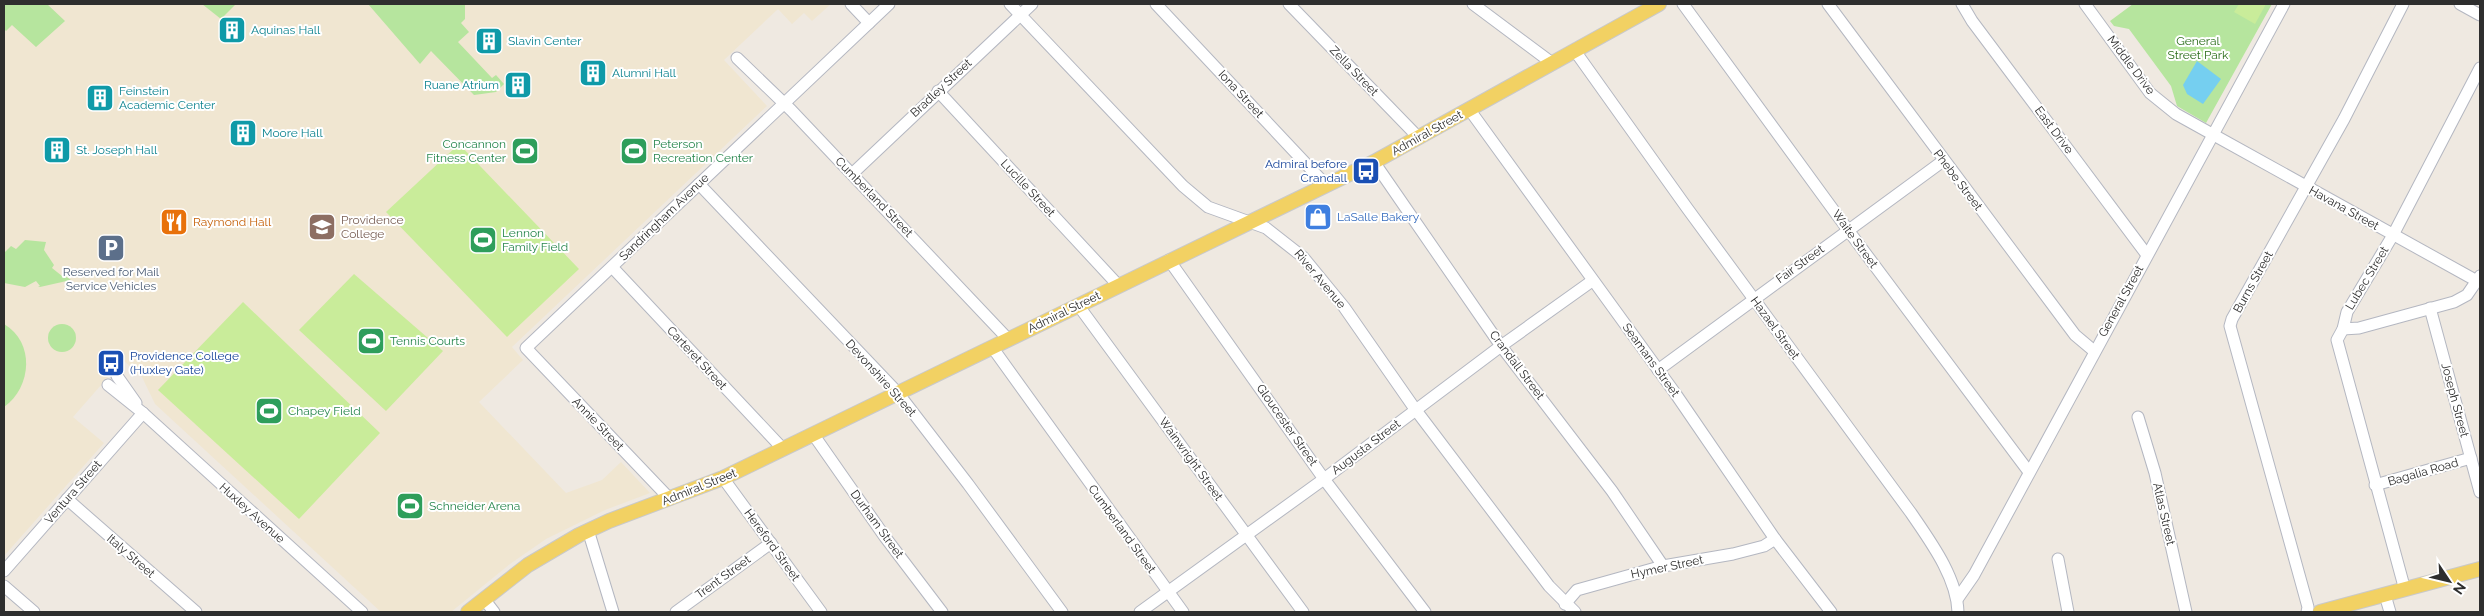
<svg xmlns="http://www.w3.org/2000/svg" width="2484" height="616" font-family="Raleway,sans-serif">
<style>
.education{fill:#f0e6d1}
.green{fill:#b6e59e}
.pitch{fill:#c9ec9a}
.water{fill:#75cff0}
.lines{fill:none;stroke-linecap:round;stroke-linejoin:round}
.minor-casing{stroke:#b4b7c1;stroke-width:13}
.major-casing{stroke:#c9c9c9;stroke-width:16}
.minor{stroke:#fff;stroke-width:11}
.major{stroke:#f2d163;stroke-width:14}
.labels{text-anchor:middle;stroke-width:4;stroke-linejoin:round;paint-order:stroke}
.culture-label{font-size:12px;fill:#0d838f;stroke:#fff;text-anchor:start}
.park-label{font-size:12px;fill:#2c6e1b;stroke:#fff}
.street-label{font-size:12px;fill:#2e2e2e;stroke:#fff}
.leisure-label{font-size:12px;fill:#27864d;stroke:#fff;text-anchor:start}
.transit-label{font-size:12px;fill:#164399;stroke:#fff;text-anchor:end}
.shop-label{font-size:12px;fill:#366cbe;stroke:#fff;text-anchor:start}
.education-label{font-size:12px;fill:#785e54;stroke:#fff;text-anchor:start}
.food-label{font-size:12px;fill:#c56008;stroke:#fff;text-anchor:start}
.service-label{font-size:12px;fill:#4e5e75;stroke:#fff}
</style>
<rect width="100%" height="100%" fill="#efe9e1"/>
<path class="education" d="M 4,4 L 831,4 L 812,21 L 804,13 L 792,24 L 778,9 L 724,60 L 767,106 L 512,347 L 523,360 L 479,402 L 566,493 L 602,480 L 621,462 L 650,493 L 605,510 L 546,539 L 510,564 L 451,612 L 381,612 L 155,404 L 142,377 L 123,360 L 73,417 L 104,443 L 4,556 Z"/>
<g class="green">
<path d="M 4,4 L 47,4 L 65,21 L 36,47 L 12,25 L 6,31 L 4,29 Z"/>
<path d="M 202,4 L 236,4 L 221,19 Z"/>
<path d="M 368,4 L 465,4 L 465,19 L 461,23 L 469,32 L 458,42 L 492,78 L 496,75 L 504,84 L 496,92 L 474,95 L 431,51 L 420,64 Z"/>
<path d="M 2133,4 L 2272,4 L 2206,123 L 2177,106 L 2171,86 L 2129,29 L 2114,26 L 2110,21 Z"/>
<path d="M 25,240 L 46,242 L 44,250 L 54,265 L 52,268 L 62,276 L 64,275 L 71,280 L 40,287 L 38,287 L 40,286 L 36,281 L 25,287 L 4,283 L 4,253 L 11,246 L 16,249 Z"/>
<circle cx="62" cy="338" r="14"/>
<path d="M 4,324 C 35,342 32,387 4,407 Z"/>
</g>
<g class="pitch">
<path d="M 2239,4 L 2266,4 L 2255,24 L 2234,12 Z"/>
<path d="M 459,144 L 579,269 L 507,337 L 386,212 Z"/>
<path d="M 354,274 L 443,351 L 386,411 L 299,330 Z"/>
<path d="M 243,302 L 380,433 L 299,519 L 158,390 Z"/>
</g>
<path class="water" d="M 2197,61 L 2221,79 L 2203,104 L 2187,94 L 2183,85 Z"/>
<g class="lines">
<g class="minor-casing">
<g id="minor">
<path d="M 851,4 L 869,23"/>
<path d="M 1010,4 L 1183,186 L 1208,207 L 1266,228 L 1303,257 L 1344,307 L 1415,409 L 1496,516 L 1549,586 L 1575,612"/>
<path d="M 1156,4 L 1325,184"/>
<path d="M 1289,4 L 1419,138"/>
<path d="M 1473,4 L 1552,63"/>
<path d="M 1683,4 L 1848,230 L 2029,472"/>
<path d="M 1828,4 L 2075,335 L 2094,351"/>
<path d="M 1962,4 L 1972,21 L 2147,255"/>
<path d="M 2085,4 L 2150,93 L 2176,114 L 2212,134 L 2477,281"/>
<path d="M 2460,4 L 2480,15"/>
<path d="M 1575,51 L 1687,208 L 1911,513 C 1930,541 1957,577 1958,612"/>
<path d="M 737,58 L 791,110 L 1008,339"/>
<path d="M 938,91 L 1118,285"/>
<path d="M 1469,109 L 1675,393 L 1775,539 L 1831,612"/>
<path d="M 1374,162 L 1501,346 L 1612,491 L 1663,566"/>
<path d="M 852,174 L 1032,4"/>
<path d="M 699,184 L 898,393 L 968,484 L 1062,612"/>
<path d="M 1169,260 L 1324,479 L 1425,612"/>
<path d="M 612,267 L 783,449"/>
<path d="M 1078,305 L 1303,612"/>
<path d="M 2430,308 L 2480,492"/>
<path d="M 2343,329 L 2359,328 L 2454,302 L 2467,295 L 2480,276"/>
<path d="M 992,347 L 1183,612"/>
<path d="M 1658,370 L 1943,161"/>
<path d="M 117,376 L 136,403"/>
<path d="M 108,385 L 143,413 L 362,612"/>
<path d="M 2138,417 L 2155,473 L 2186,612"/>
<path d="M 813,434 L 885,537 L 942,612"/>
<path d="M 723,478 L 821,612"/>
<path d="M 2375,485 L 2471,458"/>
<path d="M 67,499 L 196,612"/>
<path d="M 670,499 L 526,348 L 889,4"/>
<path d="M 588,530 L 613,612"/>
<path d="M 2058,559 L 2068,612"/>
<path d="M 4,571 L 143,413"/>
<path d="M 4,586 L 34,612"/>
<path d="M 2405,590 L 2337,340 L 2343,329 L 2347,312 L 2393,235 L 2480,68"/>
<path d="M 2385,595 L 2390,612"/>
<path d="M 1958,598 L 1974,575 L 2284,4"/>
<path d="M 484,599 L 494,612"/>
<path d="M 1565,604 L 1577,590 L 1663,566 L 1733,554 L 1764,546 L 1775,539"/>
<path d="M 676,612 L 771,543"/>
<path d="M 1140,612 L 1324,479 L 1501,346 L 1592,281"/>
<path d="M 2307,612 L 2308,607 L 2230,326 L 2232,319 L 2344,119 L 2403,4"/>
</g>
</g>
<g class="major-casing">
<g id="major">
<path d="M 468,612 L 528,565 L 579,535 L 609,521 L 723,478 L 1374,162 L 1659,4"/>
<path d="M 2320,612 L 2480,569"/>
</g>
</g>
<use href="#minor" class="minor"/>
<use href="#major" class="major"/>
</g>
<defs>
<g id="building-square" transform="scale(1.4375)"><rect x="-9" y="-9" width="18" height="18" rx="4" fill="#0f9aa8" stroke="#fff"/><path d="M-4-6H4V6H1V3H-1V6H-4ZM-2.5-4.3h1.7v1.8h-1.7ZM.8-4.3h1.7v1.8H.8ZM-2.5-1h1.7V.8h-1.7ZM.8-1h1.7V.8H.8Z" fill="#fff"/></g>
<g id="stadium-square" transform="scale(1.4375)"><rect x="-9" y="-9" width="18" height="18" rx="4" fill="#2e9e5b" stroke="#fff"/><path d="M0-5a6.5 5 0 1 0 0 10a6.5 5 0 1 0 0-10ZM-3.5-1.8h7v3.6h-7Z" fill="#fff"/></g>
<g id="bus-square" transform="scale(1.4375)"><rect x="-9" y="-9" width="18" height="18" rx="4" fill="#1a4fb4" stroke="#fff"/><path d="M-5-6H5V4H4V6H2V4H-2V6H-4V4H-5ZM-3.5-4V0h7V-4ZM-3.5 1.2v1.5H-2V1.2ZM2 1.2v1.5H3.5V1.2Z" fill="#fff"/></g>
<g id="shop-square" transform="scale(1.4375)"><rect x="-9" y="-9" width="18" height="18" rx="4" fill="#3f7fe0" stroke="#fff"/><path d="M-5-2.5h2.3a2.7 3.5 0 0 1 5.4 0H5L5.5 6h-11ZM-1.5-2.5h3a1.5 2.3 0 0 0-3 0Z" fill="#fff"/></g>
<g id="restaurant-square" transform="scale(1.4375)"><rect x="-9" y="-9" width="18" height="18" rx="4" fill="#e8710a" stroke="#fff"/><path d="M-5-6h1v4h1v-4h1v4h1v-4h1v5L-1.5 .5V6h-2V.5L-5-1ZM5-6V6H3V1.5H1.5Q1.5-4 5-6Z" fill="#fff"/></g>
<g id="university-square" transform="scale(1.4375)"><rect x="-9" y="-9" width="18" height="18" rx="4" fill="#8d6e63" stroke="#fff"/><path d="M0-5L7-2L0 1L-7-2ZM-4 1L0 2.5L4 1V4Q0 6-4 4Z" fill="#fff"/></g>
<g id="parking-square" transform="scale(1.4375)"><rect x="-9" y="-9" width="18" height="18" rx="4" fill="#5c6f8a" stroke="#fff"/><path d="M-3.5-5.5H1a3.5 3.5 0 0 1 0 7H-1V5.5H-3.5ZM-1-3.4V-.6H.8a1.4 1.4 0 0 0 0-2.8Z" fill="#fff"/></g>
</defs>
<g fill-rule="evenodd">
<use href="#building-square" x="232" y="30"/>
<use href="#building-square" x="489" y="41"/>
<use href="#building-square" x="593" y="73"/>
<use href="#building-square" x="518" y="85"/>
<use href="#building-square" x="100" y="98"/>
<use href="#building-square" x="243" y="133"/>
<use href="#building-square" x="57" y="150"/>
<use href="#stadium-square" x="525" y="151"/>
<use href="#stadium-square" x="634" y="151"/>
<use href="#bus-square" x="1366" y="171"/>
<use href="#shop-square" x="1318" y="217"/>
<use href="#restaurant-square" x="174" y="222"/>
<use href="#university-square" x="322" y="227"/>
<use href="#stadium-square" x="483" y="240"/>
<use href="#parking-square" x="111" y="248"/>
<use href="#stadium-square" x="371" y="341"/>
<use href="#bus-square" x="111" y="363"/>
<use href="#stadium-square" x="269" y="411"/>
<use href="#stadium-square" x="410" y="506"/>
</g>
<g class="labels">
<g class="culture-label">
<text x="251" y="34">Aquinas Hall</text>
<text x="508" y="45">Slavin Center</text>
<text x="612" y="77">Alumni Hall</text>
<text x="499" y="89" text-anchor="end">Ruane Atrium</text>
<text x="119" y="95">Feinstein<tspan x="119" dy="14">Academic Center</tspan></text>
<text x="262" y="137">Moore Hall</text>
<text x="76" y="154">St. Joseph Hall</text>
</g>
<g class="park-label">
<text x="2198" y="45">General<tspan x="2198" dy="14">Street Park</tspan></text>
</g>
<g class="street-label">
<text transform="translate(2131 65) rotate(53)" y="4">Middle Drive</text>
<text transform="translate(1354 71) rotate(46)" y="4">Zella Street</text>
<text transform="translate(941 88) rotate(-43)" y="4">Bradley Street</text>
<text transform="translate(1241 94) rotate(47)" y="4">Iona Street</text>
<text transform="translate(2054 130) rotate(53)" y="4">East Drive</text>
<text transform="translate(1427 133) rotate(-29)" y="4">Admiral Street</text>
<text transform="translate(1958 180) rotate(53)" y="4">Phebe Street</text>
<text transform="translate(1028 188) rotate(47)" y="4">Lucille Street</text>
<text transform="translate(874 197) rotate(46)" y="4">Cumberland Street</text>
<text transform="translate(2344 208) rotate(29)" y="4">Havana Street</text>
<text transform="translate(664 217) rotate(-44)" y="4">Sandringham Avenue</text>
<text transform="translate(1855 239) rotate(54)" y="4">Waite Street</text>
<text transform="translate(1800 264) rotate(-36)" y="4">Fair Street</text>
<text transform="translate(2367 278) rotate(-59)" y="4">Lubec Street</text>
<text transform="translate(1320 279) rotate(50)" y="4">River Avenue</text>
<text transform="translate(2253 282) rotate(-61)" y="4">Burns Street</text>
<text transform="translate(2121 301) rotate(-61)" y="4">General Street</text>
<text transform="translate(1064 312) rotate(-26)" y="4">Admiral Street</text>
<text transform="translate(1775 328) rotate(54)" y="4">Hazael Street</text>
<text transform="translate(697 358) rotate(47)" y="4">Carteret Street</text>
<text transform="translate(1651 360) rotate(54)" y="4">Seamans Street</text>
<text transform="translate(1517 365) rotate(53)" y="4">Crandall Street</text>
<text transform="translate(881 378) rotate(48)" y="4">Devonshire Street</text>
<text transform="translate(2455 400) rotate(75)" y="4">Joseph Street</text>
<text transform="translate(598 424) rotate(46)" y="4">Annie Street</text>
<text transform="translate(1287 425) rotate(55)" y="4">Gloucester Street</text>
<text transform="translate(1366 447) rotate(-37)" y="4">Augusta Street</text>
<text transform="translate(1191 459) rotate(54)" y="4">Wainwright Street</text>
<text transform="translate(2423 472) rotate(-16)" y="4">Bagalia Road</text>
<text transform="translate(699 487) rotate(-22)" y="4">Admiral Street</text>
<text transform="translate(73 492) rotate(-49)" y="4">Ventura Street</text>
<text transform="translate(252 513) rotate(42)" y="4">Huxley Avenue</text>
<text transform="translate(2164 514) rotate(77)" y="4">Atlas Street</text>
<text transform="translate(877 524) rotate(54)" y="4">Durham Street</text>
<text transform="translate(1122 529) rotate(54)" y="4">Cumberland Street</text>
<text transform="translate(772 545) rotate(54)" y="4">Hereford Street</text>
<text transform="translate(131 556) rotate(41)" y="4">Italy Street</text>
<text transform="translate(1667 567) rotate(-12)" y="4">Hymer Street</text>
<text transform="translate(723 577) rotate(-36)" y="4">Trent Street</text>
</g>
<g class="leisure-label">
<text x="506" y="148" text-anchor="end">Concannon<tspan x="506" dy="14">Fitness Center</tspan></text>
<text x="653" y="148">Peterson<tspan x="653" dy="14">Recreation Center</tspan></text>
<text x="502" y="237">Lennon<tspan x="502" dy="14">Family Field</tspan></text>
<text x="390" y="345">Tennis Courts</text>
<text x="288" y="415">Chapey Field</text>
<text x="429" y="510">Schneider Arena</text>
</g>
<g class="transit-label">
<text x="1347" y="168">Admiral before<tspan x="1347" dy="14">Crandall</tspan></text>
<text x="130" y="360" text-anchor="start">Providence College<tspan x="130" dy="14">(Huxley Gate)</tspan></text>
</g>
<g class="shop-label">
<text x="1337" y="221">LaSalle Bakery</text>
</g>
<g class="education-label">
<text x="341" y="224">Providence<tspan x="341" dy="14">College</tspan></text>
</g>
<g class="food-label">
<text x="193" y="226">Raymond Hall</text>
</g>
<g class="service-label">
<text x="111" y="276">Reserved for Mail<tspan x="111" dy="14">Service Vehicles</tspan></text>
</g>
</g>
<rect width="2484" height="616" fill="none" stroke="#2e2e2e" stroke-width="10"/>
<g transform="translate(2449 581) rotate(125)" stroke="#ffffff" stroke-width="4" paint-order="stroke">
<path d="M0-4L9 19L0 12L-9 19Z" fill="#2e2e2e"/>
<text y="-8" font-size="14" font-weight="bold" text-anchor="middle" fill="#2e2e2e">N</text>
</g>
</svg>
